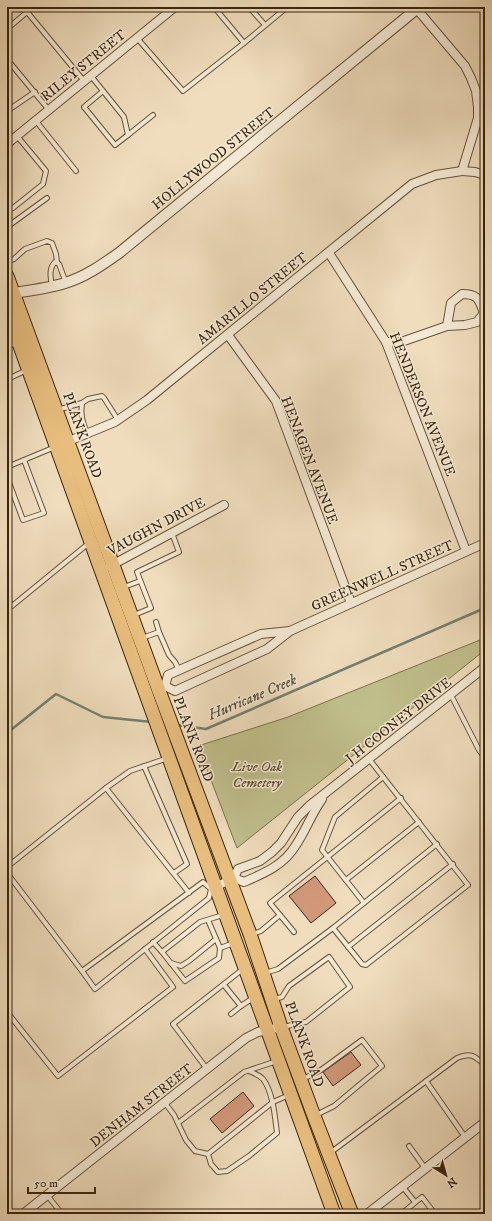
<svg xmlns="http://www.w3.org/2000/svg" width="492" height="1221" font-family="'IM FELL DW Pica',serif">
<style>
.green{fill:#c0bf8c;stroke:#7c724c}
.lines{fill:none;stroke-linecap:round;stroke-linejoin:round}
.stream{stroke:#73806f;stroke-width:2.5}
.building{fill:#d3997b;stroke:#39250d}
.service-casing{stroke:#665339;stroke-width:6}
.minor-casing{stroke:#665339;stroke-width:10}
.tertiary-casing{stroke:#665339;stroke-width:12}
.primary-casing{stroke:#39250d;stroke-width:15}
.service{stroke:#f5e9d4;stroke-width:4}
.minor{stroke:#f5e9d4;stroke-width:8}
.tertiary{stroke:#f5e9d4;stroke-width:10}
.primary{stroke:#e8be7e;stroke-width:13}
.labels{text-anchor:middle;stroke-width:3;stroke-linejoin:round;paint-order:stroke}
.street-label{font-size:14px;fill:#39250d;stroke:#f5e9d4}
.park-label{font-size:14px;font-style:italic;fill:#5b4c2d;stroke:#f5e9d4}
.water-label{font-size:15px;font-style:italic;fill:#56523e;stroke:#f5e9d4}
</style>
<rect width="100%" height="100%" fill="#efddbd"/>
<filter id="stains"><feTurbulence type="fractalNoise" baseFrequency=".005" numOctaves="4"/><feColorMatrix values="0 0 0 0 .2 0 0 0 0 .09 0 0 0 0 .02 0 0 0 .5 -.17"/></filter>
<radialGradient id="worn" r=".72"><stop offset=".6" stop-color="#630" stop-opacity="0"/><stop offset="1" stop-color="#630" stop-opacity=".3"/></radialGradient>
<path class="green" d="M 485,638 L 485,650 L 237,848 L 198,746 L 288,717 Z"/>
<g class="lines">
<g class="stream">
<path d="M 177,725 L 206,729 L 485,608"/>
<path d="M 7,733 L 56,694 L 103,717 L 152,722"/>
</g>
</g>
<g class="building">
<path d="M 315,876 L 336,903 L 311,923 L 289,896 Z"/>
<path d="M 351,1052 L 361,1065 L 333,1086 L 323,1072 Z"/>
<path d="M 243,1092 L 254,1106 L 222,1133 L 210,1119 Z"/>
</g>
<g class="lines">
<g class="service-casing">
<g id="service">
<path d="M 23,7 L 84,81"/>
<path d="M 214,7 L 244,43 L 285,9 L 284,7"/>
<path d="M 249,7 L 265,25"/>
<path d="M 7,29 L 33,7"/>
<path d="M 137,38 L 183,91 L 244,43"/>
<path d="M 7,68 L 11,64 L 49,110"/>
<path d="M 91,76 L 124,117 L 128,135 L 153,115"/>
<path d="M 103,91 L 84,107 L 115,145 L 128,135"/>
<path d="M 7,111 L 35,92"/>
<path d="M 36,121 L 76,171"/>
<path d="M 7,210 L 13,208 L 43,184 L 46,171 L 17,136"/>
<path d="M 7,227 L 47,198"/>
<path d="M 7,261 L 14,259 L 25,249 L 47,241 L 52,243 L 56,254 L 57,262"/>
<path d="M 52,287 C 51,278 48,269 55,262 L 59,264 L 66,283"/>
<path d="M 7,346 L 16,343"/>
<path d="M 7,381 L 12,377 L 27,370"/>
<path d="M 57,410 L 82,403"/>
<path d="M 87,433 C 83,423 80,415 82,403 L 88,399 L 102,396 L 104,398 L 118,420"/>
<path d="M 7,467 L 55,447"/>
<path d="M 7,477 L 23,520 L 44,513 L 24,460"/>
<path d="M 124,587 L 140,581"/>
<path d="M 7,599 L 12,606 L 89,543"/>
<path d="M 134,615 L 151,608 L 137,572 L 179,552 L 172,533"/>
<path d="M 156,622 L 159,632"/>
<path d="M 142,638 L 159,632 L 169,655 L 175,662 L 179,670"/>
<path d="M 451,695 L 479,750 L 485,758"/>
<path d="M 168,758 L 130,771 L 106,788 L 189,893"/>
<path d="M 144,766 L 187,864 L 174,873"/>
<path d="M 7,867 L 106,788"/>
<path d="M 7,873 L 82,971"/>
<path d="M 346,880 L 419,822"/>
<path d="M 203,882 L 211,889 L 209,898 L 95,989 L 82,971 Z"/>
<path d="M 364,903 L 322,850 L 335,817 L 383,777"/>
<path d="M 208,920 L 220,948 L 234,943"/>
<path d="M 333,928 L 437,844"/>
<path d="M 294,932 L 270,903 L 401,798"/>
<path d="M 253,934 L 261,931 L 280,915"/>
<path d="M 153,942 L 162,952 L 200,922 L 223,915"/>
<path d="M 348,947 L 453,864"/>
<path d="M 162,952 L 185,981 L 219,958 L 220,948"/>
<path d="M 171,963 L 181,966 L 189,961 L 216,939"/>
<path d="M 265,973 L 278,969 L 333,928 L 362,964 L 366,965 L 468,885 L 369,759"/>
<path d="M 224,985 L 241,1006 L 253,998"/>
<path d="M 274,999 L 282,997 L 289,986 L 329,957 L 350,987 L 306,1022 L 283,1027"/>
<path d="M 7,1012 L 58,1076 L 173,987 L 145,949"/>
<path d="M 231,1014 L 241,1006"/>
<path d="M 207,1069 L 173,1024 L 243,969"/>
<path d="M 303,1079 L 321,1070 L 362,1040 L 382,1066 L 334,1106 L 316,1115"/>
<path d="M 426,1081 L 465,1137"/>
<path d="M 165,1103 L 174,1115 L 186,1140 L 195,1151 L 208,1154 L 273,1102 L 289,1095"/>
<path d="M 178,1123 L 244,1072 L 277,1061"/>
<path d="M 409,1146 L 425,1168"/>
<path d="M 330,1153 L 457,1058 C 471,1052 475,1056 485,1065"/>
<path d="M 208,1154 L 211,1164 L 218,1172 L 227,1171 L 249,1156 L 277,1133 C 275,1117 273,1092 263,1079 C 259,1075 254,1073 249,1071"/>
<path d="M 402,1186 L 415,1202"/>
<path d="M 47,1195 L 62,1214"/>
<path d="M 161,1214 L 161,1213"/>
<path d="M 401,1214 L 422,1197 L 435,1214"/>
</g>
</g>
<g class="minor-casing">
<g id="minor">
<path d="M 415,7 L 465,66 L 471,78 L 476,91 L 478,107 L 478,118 L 462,171 L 475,172 L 485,175"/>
<path d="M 7,144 L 175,7"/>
<path d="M 329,253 L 386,342 L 466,551"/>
<path d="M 228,335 L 276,401 L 351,603"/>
<path d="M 386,342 L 401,342 L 447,326 L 465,325 L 477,322 L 484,313 C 479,299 478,294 462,294 L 451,303 L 447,326"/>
<path d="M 64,443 L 115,422 L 147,400 L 412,184 L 436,175 L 462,171"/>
<path d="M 110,566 L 224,505"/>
<path d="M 165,686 L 175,691 L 267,649 L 290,631 L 485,543"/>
<path d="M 165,686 L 168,675 L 261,634 L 290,631"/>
<path d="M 234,878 L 244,882 C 265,873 284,865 296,845 C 306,830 312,813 322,799"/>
<path d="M 213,888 L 234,878 L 238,869 L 260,861 L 272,852 L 281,843 L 298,817 L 309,806 L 485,667"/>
<path d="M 23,1214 L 246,1038 L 258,1032 L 281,1027"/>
<path d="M 367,1214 L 485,1122"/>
</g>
</g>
<g class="tertiary-casing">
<path id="tertiary" d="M 7,294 C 26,291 46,289 65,283 C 85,277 102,265 119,253 L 419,7"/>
</g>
<g class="primary-casing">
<g id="primary">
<path d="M 7,276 L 158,688 L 250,934 L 281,1027 L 314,1116 L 352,1214"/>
<path d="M 7,310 L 334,1214"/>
</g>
</g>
<use href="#service" class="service"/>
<use href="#minor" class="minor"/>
<use href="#tertiary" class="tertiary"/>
<use href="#primary" class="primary"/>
</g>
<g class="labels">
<g class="street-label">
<text transform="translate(83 65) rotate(-39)" y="5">RILEY STREET</text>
<text transform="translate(213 158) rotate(-39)" y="5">HOLLYWOOD STREET</text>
<text transform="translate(252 298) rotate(-39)" y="5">AMARILLO STREET</text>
<text transform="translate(423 404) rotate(68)" y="5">HENDERSON AVENUE</text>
<text transform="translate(83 435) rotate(70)" y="5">PLANK ROAD</text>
<text transform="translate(310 460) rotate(69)" y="5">HENAGEN AVENUE</text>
<text transform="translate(156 526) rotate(-28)" y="5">VAUGHN DRIVE</text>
<text transform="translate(382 575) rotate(-24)" y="5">GREENWELL STREET</text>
<text transform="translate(398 720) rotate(-38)" y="5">J H COONEY DRIVE</text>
<text transform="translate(194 739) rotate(69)" y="5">PLANK ROAD</text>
<text transform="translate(305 1044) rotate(70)" y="5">PLANK ROAD</text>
<text transform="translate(141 1105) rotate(-38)" y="5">DENHAM STREET</text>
</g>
<g class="park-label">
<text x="257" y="771">Live Oak<tspan x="257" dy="16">Cemetery</tspan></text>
</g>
<g class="water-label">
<text transform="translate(252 697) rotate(-23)" y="5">Hurricane Creek</text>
</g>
</g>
<rect width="492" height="1221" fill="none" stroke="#efddbd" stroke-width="24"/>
<rect x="8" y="8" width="476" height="1205" fill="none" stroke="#39250d" stroke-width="2"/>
<rect x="12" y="12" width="468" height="1197" fill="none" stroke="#39250d"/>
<g transform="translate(446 1175) rotate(143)" stroke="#f5e9d4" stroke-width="3" paint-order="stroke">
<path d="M0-3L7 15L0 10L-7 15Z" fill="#39250d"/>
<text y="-6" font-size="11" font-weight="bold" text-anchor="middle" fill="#39250d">N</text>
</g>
<path d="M28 1187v6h67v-6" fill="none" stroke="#39250d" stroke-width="2"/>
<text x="34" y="1187" font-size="12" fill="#39250d" stroke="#f5e9d4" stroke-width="3" paint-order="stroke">50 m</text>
<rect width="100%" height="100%" filter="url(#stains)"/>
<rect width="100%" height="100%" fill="url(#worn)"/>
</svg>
